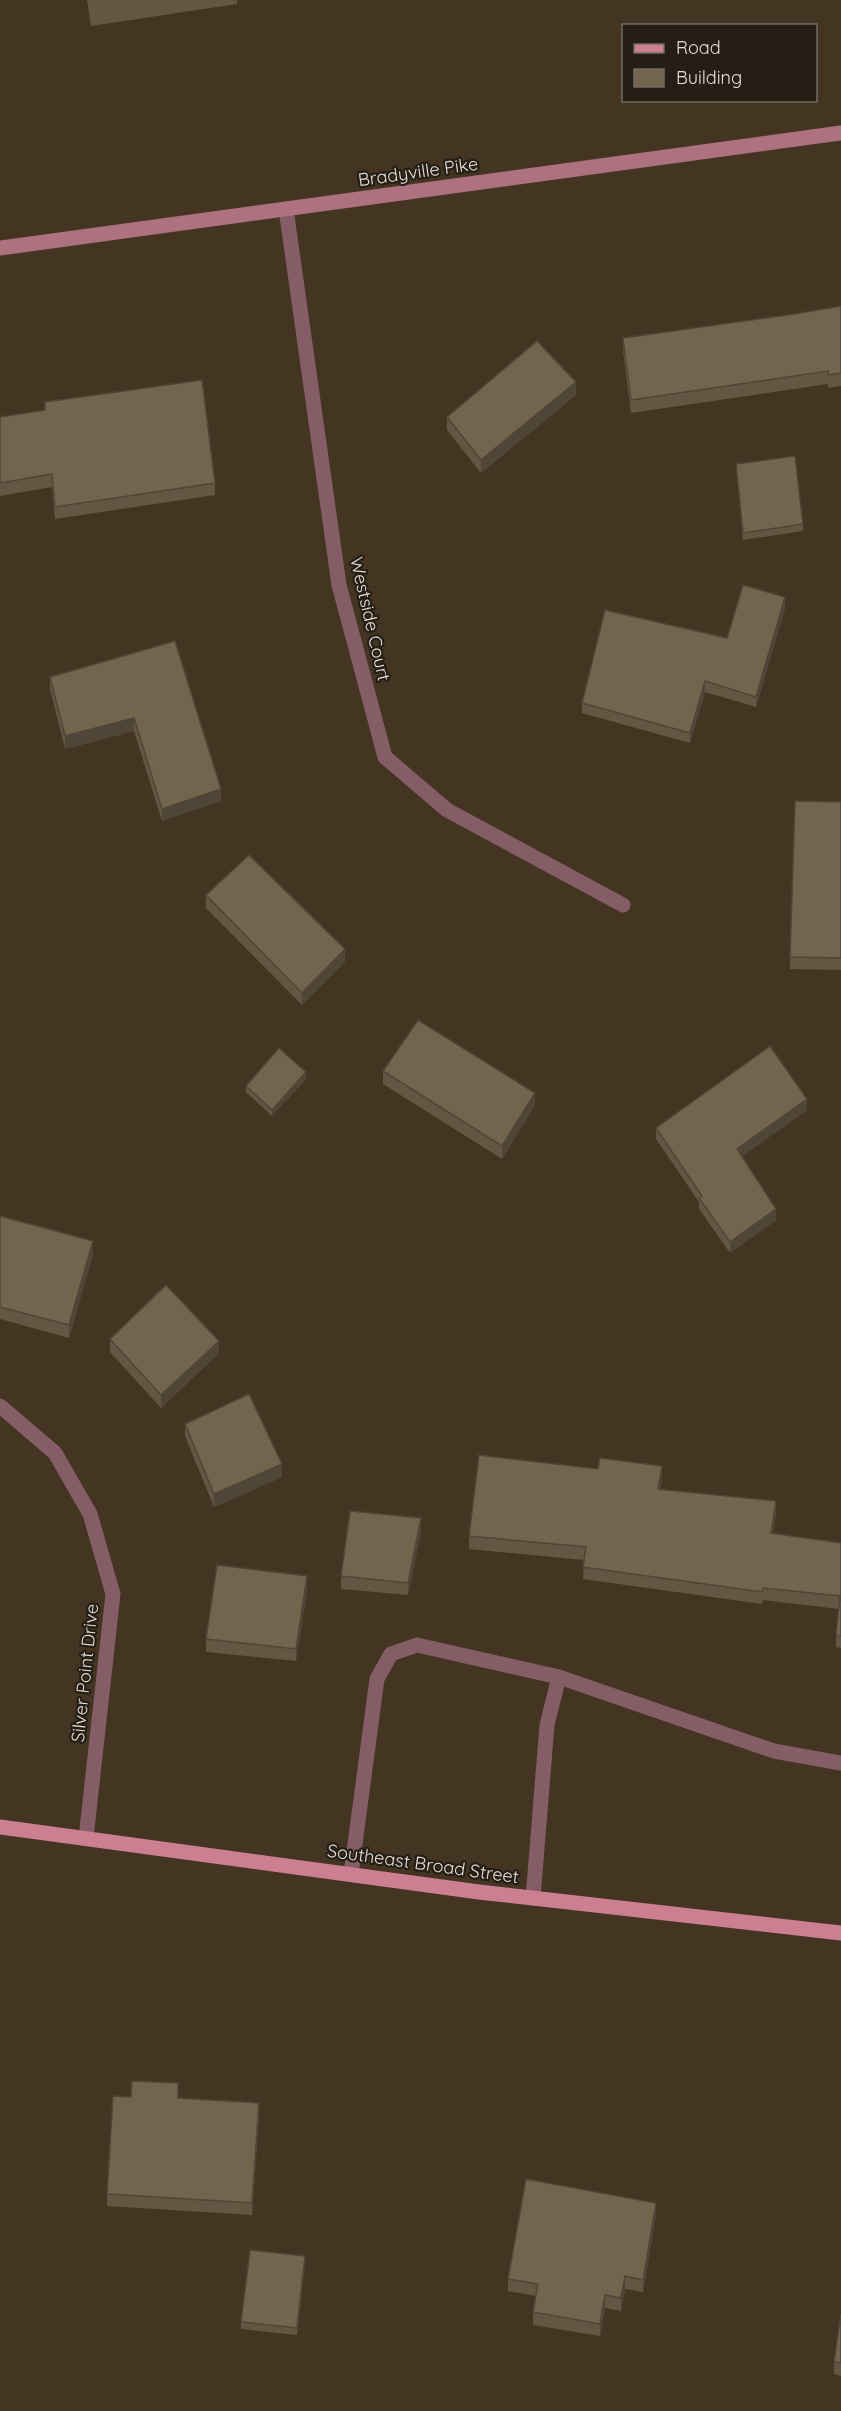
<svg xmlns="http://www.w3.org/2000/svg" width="841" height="2411" font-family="Quicksand,sans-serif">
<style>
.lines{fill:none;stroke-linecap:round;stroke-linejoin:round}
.service{stroke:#845d66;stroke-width:15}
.minor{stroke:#845d66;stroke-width:15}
.secondary{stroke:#ad717f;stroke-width:15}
.primary{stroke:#cd7f92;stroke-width:15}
.wall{fill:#635643}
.shaded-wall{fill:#504637}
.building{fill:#73644e;stroke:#504637;stroke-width:1.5}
.labels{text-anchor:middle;stroke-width:4.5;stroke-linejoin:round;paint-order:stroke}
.street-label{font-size:18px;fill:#e8dfd3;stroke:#241e15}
</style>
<rect width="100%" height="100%" fill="#433522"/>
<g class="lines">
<g class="service">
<path d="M 351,1874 L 377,1679 L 391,1654 L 417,1645 L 559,1677 L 774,1751 L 841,1763"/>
<path d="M 533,1898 L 547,1725 L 559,1677"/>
</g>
<g class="minor">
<path d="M 286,209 L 339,585 L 385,757 L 447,810 L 623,905"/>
<path d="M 0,1406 L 55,1453 L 90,1514 L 113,1594 L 86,1838"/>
</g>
<path class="secondary" d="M 0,248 L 841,133"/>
<path class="primary" d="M 0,1827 L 479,1892 L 841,1933"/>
</g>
<g class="wall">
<path d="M 87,0 L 237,0 L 237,4 L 91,26 Z"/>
<path d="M 841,306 L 841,386 L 828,388 L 828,384 L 631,413 L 623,351 L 623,338 L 795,314 Z"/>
<path d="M 576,395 L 481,473 L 447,430 L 447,417 Z"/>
<path d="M 45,402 L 215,483 L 215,495 L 55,519 L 52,487 L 0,496 L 0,417 L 45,411 Z"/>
<path d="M 736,464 L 803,524 L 803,531 L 743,540 Z"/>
<path d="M 785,608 L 756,707 L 705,692 L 690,743 L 582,713 L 582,703 L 727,638 Z"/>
<path d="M 175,641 L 221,801 L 162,821 L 134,731 L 65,749 L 50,689 L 50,677 Z"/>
<path d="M 841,802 L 841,970 L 790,969 L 790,957 Z"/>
<path d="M 206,895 L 345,962 L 302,1005 L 206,908 Z"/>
<path d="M 383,1071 L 535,1105 L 502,1159 L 383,1084 Z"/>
<path d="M 306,1079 L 272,1116 L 246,1092 L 246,1086 Z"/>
<path d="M 807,1110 L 742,1156 L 776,1220 L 730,1253 L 699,1209 L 699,1202 L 656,1139 L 656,1128 Z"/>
<path d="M 0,1216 L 93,1254 L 69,1338 L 0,1319 Z"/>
<path d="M 110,1339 L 219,1353 L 161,1408 L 110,1352 Z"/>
<path d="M 185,1424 L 282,1477 L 214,1507 L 185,1436 Z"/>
<path d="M 662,1479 L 660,1490 L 776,1514 L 773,1533 L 841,1543 L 841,1648 L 836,1647 L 836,1635 L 839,1609 L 763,1600 L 762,1604 L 583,1579 L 584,1560 L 469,1549 L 469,1536 Z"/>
<path d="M 421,1531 L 408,1595 L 341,1589 L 341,1576 Z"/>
<path d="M 307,1589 L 296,1661 L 206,1652 L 206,1639 Z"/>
<path d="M 131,2097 L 178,2098 L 259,2115 L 252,2215 L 107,2206 L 107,2194 Z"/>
<path d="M 656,2215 L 643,2292 L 625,2289 L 621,2311 L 605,2308 L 600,2336 L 533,2325 L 533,2312 L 536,2296 L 508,2291 L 508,2279 Z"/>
<path d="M 305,2263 L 297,2335 L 241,2329 L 241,2322 Z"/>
<path d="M 841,2314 L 841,2376 L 834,2374 L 834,2362 Z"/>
</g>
<g class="shaded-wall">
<path d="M 576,382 L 576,395 L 481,473 L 481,460 Z"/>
<path d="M 785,597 L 785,608 L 756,707 L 756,697 Z"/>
<path d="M 705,681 L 705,692 L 690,743 L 690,733 Z"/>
<path d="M 134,718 L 134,731 L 65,749 L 65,736 Z"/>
<path d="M 221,789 L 221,801 L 162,821 L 162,809 Z"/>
<path d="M 345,949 L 345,962 L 302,1005 L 302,993 Z"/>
<path d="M 306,1072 L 306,1079 L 272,1116 L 272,1110 Z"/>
<path d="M 535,1093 L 535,1105 L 502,1159 L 502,1146 Z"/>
<path d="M 807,1099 L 807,1110 L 737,1160 L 737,1149 Z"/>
<path d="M 776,1209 L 776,1220 L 730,1253 L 730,1242 Z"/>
<path d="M 93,1241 L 93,1254 L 69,1338 L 69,1325 Z"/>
<path d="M 219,1341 L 219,1353 L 161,1408 L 161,1395 Z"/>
<path d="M 282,1464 L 282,1477 L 214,1507 L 214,1494 Z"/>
<path d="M 662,1466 L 662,1479 L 658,1502 L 658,1489 Z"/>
<path d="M 776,1501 L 776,1514 L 771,1546 L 771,1533 Z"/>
<path d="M 421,1518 L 421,1531 L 408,1595 L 408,1583 Z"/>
<path d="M 307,1576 L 307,1589 L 296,1661 L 296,1649 Z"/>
<path d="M 259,2103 L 259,2115 L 252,2215 L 252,2203 Z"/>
<path d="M 656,2203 L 656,2215 L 643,2292 L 643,2280 Z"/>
<path d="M 305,2256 L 305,2263 L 297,2335 L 297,2328 Z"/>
<path d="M 625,2276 L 625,2289 L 621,2311 L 621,2298 Z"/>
<path d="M 605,2295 L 605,2308 L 600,2336 L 600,2324 Z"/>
</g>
<g class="building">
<path d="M 841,306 L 841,373 L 828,375 L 828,371 L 631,400 L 623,338 L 795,314 Z"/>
<path d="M 537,341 L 576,382 L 481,460 L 447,417 Z"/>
<path d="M 202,380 L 215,483 L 55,507 L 52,474 L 0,483 L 0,417 L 45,410 L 45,402 Z"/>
<path d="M 795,456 L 803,524 L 743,533 L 736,464 Z"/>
<path d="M 743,585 L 785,597 L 756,697 L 705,681 L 690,733 L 582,703 L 605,610 L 727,638 Z"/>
<path d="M 175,641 L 221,789 L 162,809 L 134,718 L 65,736 L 50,677 Z"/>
<path d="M 795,801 L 841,802 L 841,958 L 790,957 Z"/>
<path d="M 249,855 L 345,949 L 302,993 L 206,895 Z"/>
<path d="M 418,1020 L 535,1093 L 502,1146 L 383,1071 Z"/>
<path d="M 770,1046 L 807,1099 L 737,1149 L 776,1209 L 730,1242 L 699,1198 L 702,1196 L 656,1128 Z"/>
<path d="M 279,1048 L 306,1072 L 272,1110 L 246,1086 Z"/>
<path d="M 0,1216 L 93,1241 L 69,1325 L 0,1307 Z"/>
<path d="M 166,1285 L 219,1341 L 161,1395 L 110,1339 Z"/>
<path d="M 249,1394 L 282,1464 L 214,1494 L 185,1424 Z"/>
<path d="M 479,1455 L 598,1469 L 600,1458 L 662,1466 L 658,1489 L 776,1501 L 771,1533 L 841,1543 L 841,1636 L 836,1635 L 840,1596 L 763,1588 L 762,1592 L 583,1567 L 586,1547 L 469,1536 Z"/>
<path d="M 350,1511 L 421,1518 L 408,1583 L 341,1576 Z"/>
<path d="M 217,1565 L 307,1576 L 296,1649 L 206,1639 Z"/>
<path d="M 132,2081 L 178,2083 L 178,2098 L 259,2103 L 252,2203 L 107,2194 L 113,2096 L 131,2097 Z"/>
<path d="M 526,2179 L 656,2203 L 643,2280 L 625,2276 L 621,2298 L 605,2295 L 600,2324 L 533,2312 L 538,2284 L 508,2279 Z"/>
<path d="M 250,2250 L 305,2256 L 297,2328 L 241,2322 Z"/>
<path d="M 841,2314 L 841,2363 L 834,2362 Z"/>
</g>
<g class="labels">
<g class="street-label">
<text transform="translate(418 172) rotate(-8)" y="6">Bradyville Pike</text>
<text transform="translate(370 619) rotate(77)" y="6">Westside Court</text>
<text transform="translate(85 1673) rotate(-84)" y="6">Silver Point Drive</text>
<text transform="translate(423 1864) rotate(8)" y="6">Southeast Broad Street</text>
</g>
</g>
<rect x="622" y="24" width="195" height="78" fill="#241e15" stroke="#726b61" stroke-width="1.5"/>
<rect x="634" y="44" width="30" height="9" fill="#cd7f92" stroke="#726b61" stroke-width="1.5"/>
<text x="676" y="54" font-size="18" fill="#e8dfd3">Road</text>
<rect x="634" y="69" width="30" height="18" fill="#73644e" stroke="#726b61" stroke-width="1.5"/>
<text x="676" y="84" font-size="18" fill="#e8dfd3">Building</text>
</svg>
